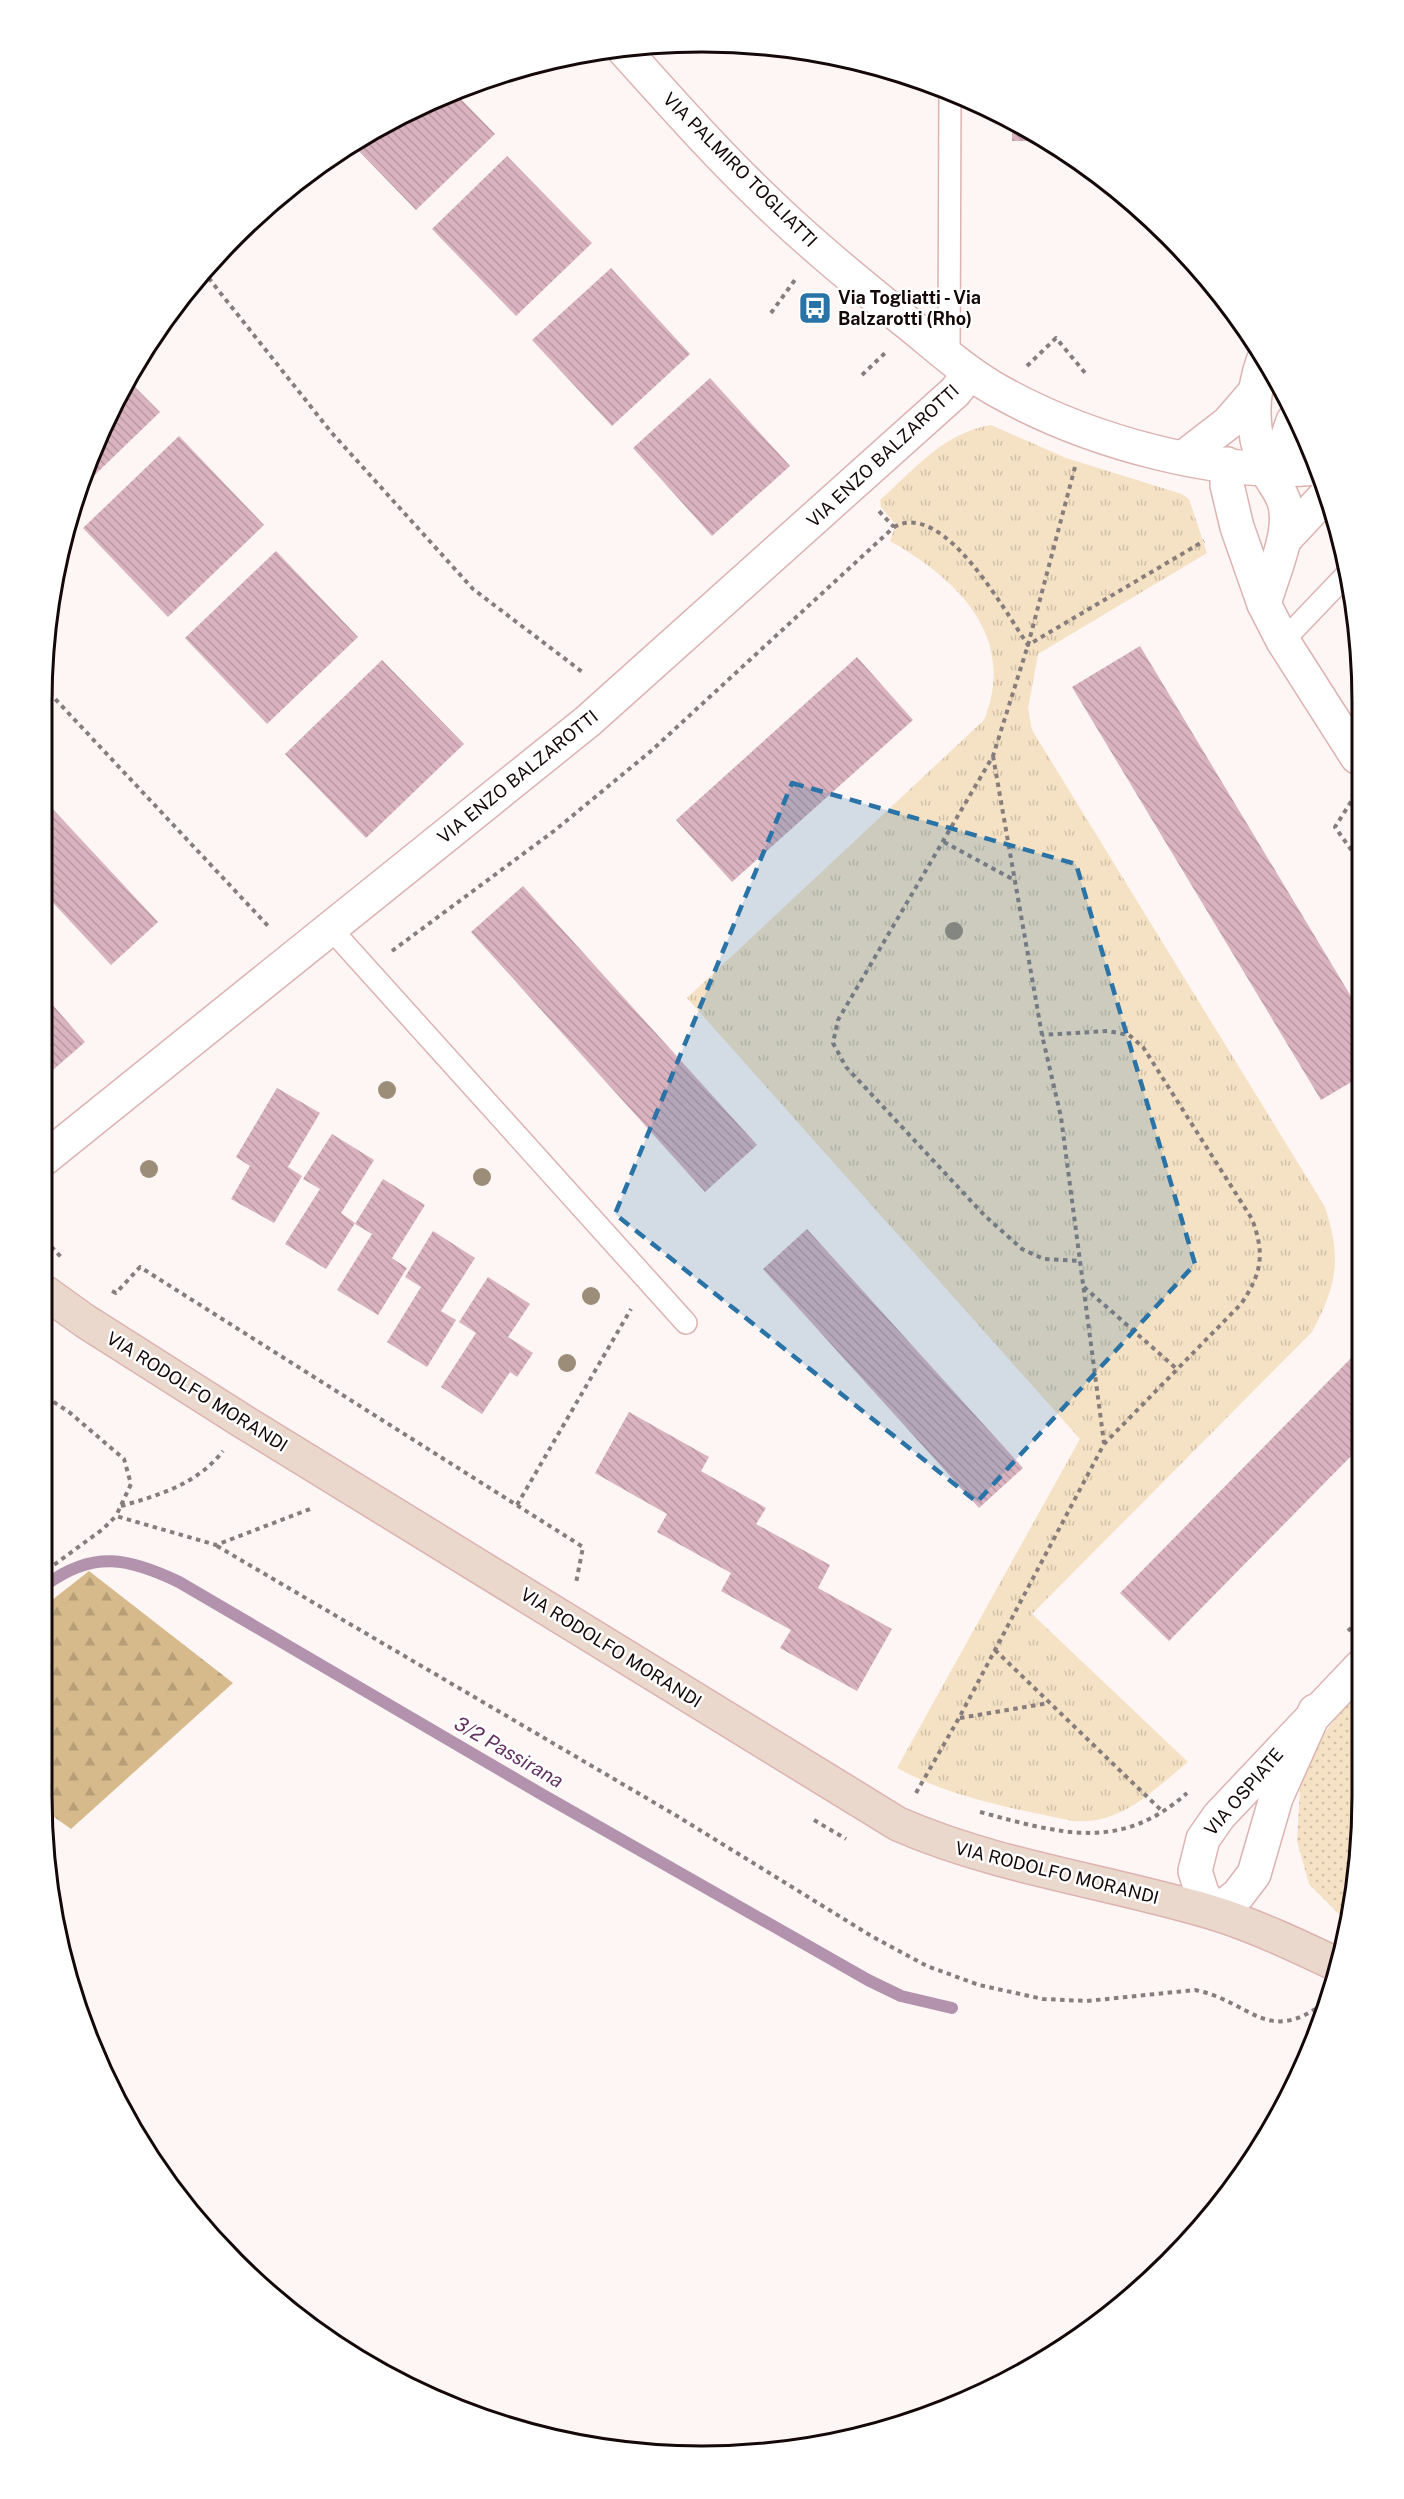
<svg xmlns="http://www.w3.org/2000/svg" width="1404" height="2499" font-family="'Public Sans',sans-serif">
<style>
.grass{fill:url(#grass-dots)}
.forest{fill:url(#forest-firs)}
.park{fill:url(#park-tufts)}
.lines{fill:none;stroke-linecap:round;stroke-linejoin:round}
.stream{stroke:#b292ad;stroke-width:12}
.building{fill:url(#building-back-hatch)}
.lane-casing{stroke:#dcb3b0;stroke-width:24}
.street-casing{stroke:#dcb3b0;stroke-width:36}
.secondary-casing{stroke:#dcb3b0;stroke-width:36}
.path{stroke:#877d7c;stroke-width:4;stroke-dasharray:4.5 4.5;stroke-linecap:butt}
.lane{stroke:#fff;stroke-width:21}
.street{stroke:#fff;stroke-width:33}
.secondary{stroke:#ebd8cc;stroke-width:33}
.tree{fill:#9c8d78}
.marked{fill:#2a73a6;fill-opacity:0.2;stroke:#2a73a6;stroke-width:4.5;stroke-dasharray:12 8;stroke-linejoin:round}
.labels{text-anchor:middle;stroke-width:5;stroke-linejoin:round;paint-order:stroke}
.street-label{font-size:18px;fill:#150808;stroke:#fff}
.poi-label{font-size:18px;font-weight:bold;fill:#150808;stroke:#fff;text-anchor:start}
.water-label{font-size:20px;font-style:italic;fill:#623161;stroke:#fff}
.rim{fill:none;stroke:#150808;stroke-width:3}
</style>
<defs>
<pattern id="grass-dots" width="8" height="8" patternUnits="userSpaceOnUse" patternTransform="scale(1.5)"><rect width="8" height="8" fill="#f5e2c4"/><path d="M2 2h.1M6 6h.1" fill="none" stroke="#d1c0a7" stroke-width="1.8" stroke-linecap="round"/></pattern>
<pattern id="forest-firs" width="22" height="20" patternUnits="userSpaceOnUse" patternTransform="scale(1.5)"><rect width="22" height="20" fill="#d6ba8c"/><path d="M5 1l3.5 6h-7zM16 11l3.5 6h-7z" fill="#b79e77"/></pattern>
<pattern id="park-tufts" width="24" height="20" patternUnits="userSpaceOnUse" patternTransform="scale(1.5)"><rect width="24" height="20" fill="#f5e2c4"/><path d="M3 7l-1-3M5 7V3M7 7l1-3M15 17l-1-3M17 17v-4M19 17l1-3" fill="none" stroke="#d1c0a7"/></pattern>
<pattern id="building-back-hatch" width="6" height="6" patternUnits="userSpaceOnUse" patternTransform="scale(1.5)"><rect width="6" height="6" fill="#d9b3c0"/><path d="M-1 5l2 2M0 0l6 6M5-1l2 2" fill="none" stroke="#b998a4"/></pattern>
</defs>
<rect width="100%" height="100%" fill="#fef6f5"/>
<path class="grass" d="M 1360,1690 L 1361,1840 L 1347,1922 L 1309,1884 L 1297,1841 L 1300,1789 L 1316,1743 Z"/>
<path class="forest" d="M 89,1571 L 233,1683 L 71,1829 L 47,1812 L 47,1604 Z"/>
<path class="park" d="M 991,425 L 1066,458 L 1182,494 L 1189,499 L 1207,553 L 1038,654 L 1028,709 L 1032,730 L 1325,1207 C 1342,1258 1337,1285 1312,1332 L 1032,1614 L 1188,1762 C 1152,1791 1122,1825 1073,1821 C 1012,1808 952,1798 897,1768 L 1080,1439 L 687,998 L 984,720 C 1018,636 957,579 890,541 L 896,525 L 881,507 L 880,500 C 915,469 943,433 991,425 Z"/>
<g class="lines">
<path class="stream" d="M 47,1584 C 94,1550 129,1558 179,1582 L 543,1795 L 868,1980 L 901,1996 L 952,2008"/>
</g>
<g class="building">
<path d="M 455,93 L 495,134 L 416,210 L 353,145 L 410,110 Z"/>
<path d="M 1012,121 L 1032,131 L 1046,141 L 1012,141 Z"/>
<path d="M 507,156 L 592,243 L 516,316 L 432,229 Z"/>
<path d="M 611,268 L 690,354 L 612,426 L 532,340 Z"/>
<path d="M 710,378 L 790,466 L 712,536 L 633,448 Z"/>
<path d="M 127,379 L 160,412 L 76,493 L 77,490 Z"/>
<path d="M 179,436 L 264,525 L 168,617 L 83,528 Z"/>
<path d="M 276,551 L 358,637 L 267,724 L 185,638 Z"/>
<path d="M 1140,646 L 1358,1008 L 1358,1078 L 1321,1100 L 1072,687 Z"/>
<path d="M 857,657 L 913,720 L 732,882 L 676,820 Z"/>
<path d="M 382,660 L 464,744 L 366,838 L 285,754 Z"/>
<path d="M 50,806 L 158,922 L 111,965 L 44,893 L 44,811 Z"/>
<path d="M 523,886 L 757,1145 L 705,1192 L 471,932 Z"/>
<path d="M 45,996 L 85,1042 L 45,1077 Z"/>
<path d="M 277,1088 L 320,1113 L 288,1167 L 302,1176 L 274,1223 L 231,1199 L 250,1166 L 236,1157 Z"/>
<path d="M 332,1134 L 374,1160 L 341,1213 L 355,1223 L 326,1269 L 285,1244 L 320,1189 L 303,1179 Z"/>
<path d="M 383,1179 L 425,1205 L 392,1258 L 407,1268 L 378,1315 L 337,1290 L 372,1234 L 355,1224 Z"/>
<path d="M 807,1229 L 1023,1468 L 979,1508 L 763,1269 Z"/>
<path d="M 433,1231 L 475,1258 L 441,1311 L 456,1320 L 427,1367 L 387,1342 L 421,1287 L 405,1277 Z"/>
<path d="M 488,1277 L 530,1304 L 508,1337 L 533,1353 L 517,1377 L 510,1372 L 482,1414 L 441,1387 L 476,1333 L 459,1322 Z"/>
<path d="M 1359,1350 L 1359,1448 L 1169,1641 L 1120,1593 Z"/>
<path d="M 629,1412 L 709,1457 L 701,1471 L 766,1508 L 756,1524 L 830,1565 L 818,1588 L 892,1629 L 857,1691 L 780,1648 L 791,1630 L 721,1591 L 731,1573 L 657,1532 L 667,1514 L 595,1473 Z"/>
</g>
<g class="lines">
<g class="lane-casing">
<g id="lane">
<path d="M 949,355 L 950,93"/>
<path d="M 1283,641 L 1347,574"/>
<path d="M 331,929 L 686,1323"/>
</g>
</g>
<g class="street-casing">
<g id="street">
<path d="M 623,49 C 669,100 714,151 763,198 C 808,242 856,281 904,320 C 936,345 966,374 1002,393 C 1089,441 1217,477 1316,468"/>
<path d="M 1263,361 C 1250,398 1251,432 1266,469 C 1272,482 1282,491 1285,505 C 1292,534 1272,575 1264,604"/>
<path d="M 1184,457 L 1228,423 L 1254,393"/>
<path d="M 1227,464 L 1227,485 L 1237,527 L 1264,604 L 1283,641 L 1357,757"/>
<path d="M 1267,471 L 1283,450 L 1293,421"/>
<path d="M 1285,539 L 1328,493"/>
<path d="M 45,1158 L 588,721 L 955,392 L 970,373"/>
<path d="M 1315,1711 L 1276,1798 L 1254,1874 L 1238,1895 L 1215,1913 L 1202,1893 L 1195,1871 L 1203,1839 L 1219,1816 L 1360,1667"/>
</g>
</g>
<g class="secondary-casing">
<path id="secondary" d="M 46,1293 L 85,1321 L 244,1422 L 898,1824 C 999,1868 1108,1881 1214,1913 C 1256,1926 1300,1947 1340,1966"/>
</g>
<g class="path">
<path d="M 203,271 L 331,432 L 473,589 L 585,674"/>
<path d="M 771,313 L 797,277"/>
<path d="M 1027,366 L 1056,338 L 1086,374"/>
<path d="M 862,375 L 885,353"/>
<path d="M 1075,467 L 1028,645 L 993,756 L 838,1020 L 833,1043 L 846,1067 L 985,1216 L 1022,1249 L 1044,1259 L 1079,1261"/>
<path d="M 894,527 C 944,499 1005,612 1028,645 L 1204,541"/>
<path d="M 43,686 L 270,928"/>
<path d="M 993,756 L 1042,1035 L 1061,1117 L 1104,1443"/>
<path d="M 1352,794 L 1354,797 L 1335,827 L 1357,858"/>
<path d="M 944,842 L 1014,880"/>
<path d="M 392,951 L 554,831 L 651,751 L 894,527 L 877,509"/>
<path d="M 45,1240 L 61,1257"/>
<path d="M 1084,1287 L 1178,1370"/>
<path d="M 112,1291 L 116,1293 L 140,1267 L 583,1547 L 576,1583"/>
<path d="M 46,1397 L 69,1412 L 124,1459 L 131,1484 L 116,1516"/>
<path d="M 517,1505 L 631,1309"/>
<path d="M 121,1506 C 160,1495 197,1484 223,1451"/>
<path d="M 217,1546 L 677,1816 L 873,1937 L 927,1966 L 979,1985 L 1043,1999 L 1087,2001 L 1195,1990 C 1251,2001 1267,2047 1325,2002"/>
<path d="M 47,1570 L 103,1529 L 116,1516 L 216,1545 L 310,1509"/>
<path d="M 1348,1631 L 1360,1619"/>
<path d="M 995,1650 L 1163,1812"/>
<path d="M 960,1718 L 1049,1703"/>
<path d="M 916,1793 L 959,1718 L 1104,1444 L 1241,1304 C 1262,1273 1265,1254 1252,1219 L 1143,1047 L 1129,1035 L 1108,1031 L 1042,1035"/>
<path d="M 980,1812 C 1059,1833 1120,1853 1187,1793"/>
<path d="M 814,1820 L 846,1839"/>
</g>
<use href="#lane" class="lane"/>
<use href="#street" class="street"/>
<use href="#secondary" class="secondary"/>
</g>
<g class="tree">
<circle cx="954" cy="931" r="9"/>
<circle cx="387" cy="1090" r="9"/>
<circle cx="149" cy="1169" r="9"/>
<circle cx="482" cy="1177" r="9"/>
<circle cx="591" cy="1296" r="9"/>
<circle cx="567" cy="1363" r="9"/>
</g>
<path class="marked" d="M 792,783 L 1076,864 L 1195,1264 L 977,1502 L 615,1214 Z"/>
<defs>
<g id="bus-square" transform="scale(1.725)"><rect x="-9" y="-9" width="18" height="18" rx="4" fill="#2a73a6" stroke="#fff"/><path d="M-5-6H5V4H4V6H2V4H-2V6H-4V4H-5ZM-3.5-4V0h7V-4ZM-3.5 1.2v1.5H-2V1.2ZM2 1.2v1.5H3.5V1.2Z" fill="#fff"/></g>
</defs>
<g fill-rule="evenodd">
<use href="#bus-square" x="815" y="308"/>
</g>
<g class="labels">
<g class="street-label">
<text transform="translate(740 170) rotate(45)" y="6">VIA PALMIRO TOGLIATTI</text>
<text transform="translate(883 456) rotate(-43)" y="6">VIA ENZO BALZAROTTI</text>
<text transform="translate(518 777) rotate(-39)" y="6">VIA ENZO BALZAROTTI</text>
<text transform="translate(197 1392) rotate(32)" y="6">VIA RODOLFO MORANDI</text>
<text transform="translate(611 1648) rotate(32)" y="6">VIA RODOLFO MORANDI</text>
<text transform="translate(1244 1792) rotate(-49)" y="6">VIA OSPIATE</text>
<text transform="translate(1057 1873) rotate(14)" y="6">VIA RODOLFO MORANDI</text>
</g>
<g class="poi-label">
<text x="838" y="304">Via Togliatti - Via<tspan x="838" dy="21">Balzarotti (Rho)</tspan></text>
</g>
<g class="water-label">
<text transform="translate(509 1752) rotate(30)" y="7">3/2 Passirana</text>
</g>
</g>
<path d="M0 0H1404V2499H0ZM702 52H702A650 650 0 0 1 1352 702V1796A650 650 0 0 1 702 2446H702A650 650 0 0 1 52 1796V702A650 650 0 0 1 702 52Z" fill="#fff" fill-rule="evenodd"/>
<path class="rim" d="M702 52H702A650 650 0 0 1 1352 702V1796A650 650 0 0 1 702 2446H702A650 650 0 0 1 52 1796V702A650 650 0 0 1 702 52Z"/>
</svg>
